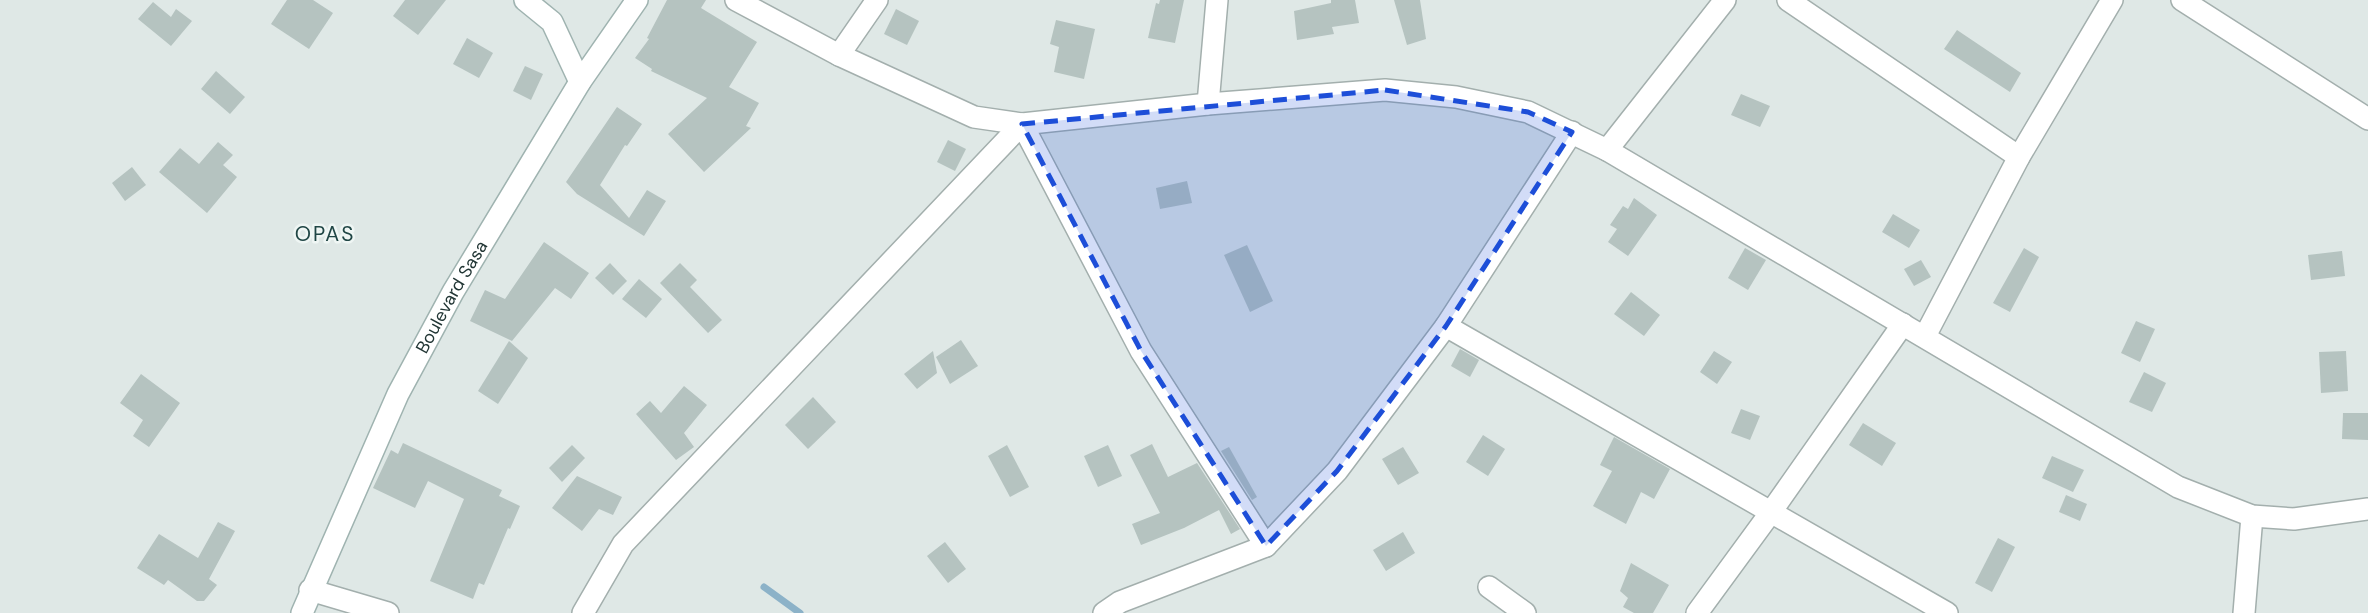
<svg xmlns="http://www.w3.org/2000/svg" width="2368" height="613" font-family="'DM Sans',sans-serif">
<style>
.lines{fill:none;stroke-linecap:round;stroke-linejoin:round}
.stream{stroke:#8cb2c8;stroke-width:7}
.building{fill:#b5c3c0}
.street-casing{stroke:#a3afad;stroke-width:24}
.secondary-casing{stroke:#9fb3b0;stroke-width:24}
.street{stroke:#fff;stroke-width:21}
.secondary{stroke:#fff;stroke-width:21}
.marked{fill:#1d4ed8;fill-opacity:0.2;stroke:#1d4ed8;stroke-width:5;stroke-dasharray:14 9;stroke-linejoin:round}
.labels{text-anchor:middle;stroke-width:5;stroke-linejoin:round;paint-order:stroke}
.street-label{font-size:18px;fill:#223635;stroke:#eff6f4}
.quarter-label{font-size:21px;letter-spacing:2px;fill:#204645;stroke:#eff6f4}
</style>
<rect width="100%" height="100%" fill="#dfe8e6"/>
<g class="lines">
<path class="stream" d="M 764,587 L 800,613"/>
</g>
<g class="building">
<path d="M 287,0 L 313,0 L 333,13 L 309,49 L 271,24 Z"/>
<path d="M 405,0 L 446,0 L 418,35 L 393,16 Z"/>
<path d="M 667,0 L 706,0 L 701,8 L 757,42 L 729,87 L 759,103 L 746,126 L 751,128 L 704,172 L 668,134 L 707,98 L 651,71 L 652,69 L 635,58 L 649,39 L 647,38 Z"/>
<path d="M 1160,0 L 1184,0 L 1175,43 L 1148,38 L 1156,3 L 1159,4 Z"/>
<path d="M 1331,0 L 1355,0 L 1359,23 L 1332,27 L 1334,34 L 1297,40 L 1294,11 L 1331,3 Z"/>
<path d="M 1394,0 L 1420,0 L 1426,39 L 1407,45 Z"/>
<path d="M 153,2 L 171,17 L 176,9 L 192,21 L 171,46 L 138,19 Z"/>
<path d="M 896,9 L 919,21 L 907,45 L 884,34 Z"/>
<path d="M 1056,20 L 1095,29 L 1084,79 L 1054,72 L 1059,47 L 1050,44 Z"/>
<path d="M 1957,30 L 2021,73 L 2010,92 L 1944,49 Z"/>
<path d="M 467,38 L 493,53 L 479,78 L 453,64 Z"/>
<path d="M 525,66 L 543,74 L 531,100 L 513,91 Z"/>
<path d="M 216,71 L 245,97 L 230,114 L 201,89 Z"/>
<path d="M 1741,94 L 1770,106 L 1760,127 L 1731,115 Z"/>
<path d="M 617,107 L 642,124 L 627,146 L 625,145 L 600,185 L 629,218 L 647,190 L 666,201 L 644,236 L 577,194 L 566,182 Z"/>
<path d="M 948,140 L 966,149 L 955,171 L 937,162 Z"/>
<path d="M 218,142 L 233,155 L 223,165 L 237,177 L 207,213 L 159,172 L 180,148 L 199,164 Z"/>
<path d="M 132,167 L 146,185 L 125,201 L 112,183 Z"/>
<path d="M 1187,181 L 1192,203 L 1160,209 L 1156,188 Z"/>
<path d="M 1634,198 L 1657,215 L 1628,256 L 1608,242 L 1617,229 L 1610,225 L 1623,206 L 1628,209 Z"/>
<path d="M 1893,214 L 1920,230 L 1909,248 L 1882,232 Z"/>
<path d="M 544,242 L 589,273 L 571,299 L 555,288 L 512,341 L 470,321 L 485,290 L 505,299 Z"/>
<path d="M 1247,245 L 1273,301 L 1250,312 L 1224,255 Z"/>
<path d="M 1745,248 L 1766,260 L 1748,290 L 1728,278 Z"/>
<path d="M 2024,248 L 2039,257 L 2010,312 L 1993,303 Z"/>
<path d="M 2342,251 L 2345,276 L 2311,280 L 2308,255 Z"/>
<path d="M 1921,260 L 1931,277 L 1914,286 L 1904,269 Z"/>
<path d="M 610,263 L 627,281 L 613,295 L 595,278 Z"/>
<path d="M 680,263 L 697,280 L 690,287 L 722,320 L 708,333 L 660,283 Z"/>
<path d="M 639,279 L 662,299 L 646,318 L 622,299 Z"/>
<path d="M 1631,292 L 1660,315 L 1644,336 L 1614,314 Z"/>
<path d="M 2136,321 L 2155,329 L 2140,362 L 2121,353 Z"/>
<path d="M 961,340 L 978,366 L 950,384 L 936,357 Z"/>
<path d="M 509,341 L 528,358 L 498,404 L 478,391 Z"/>
<path d="M 1460,349 L 1479,360 L 1470,377 L 1451,366 Z"/>
<path d="M 933,351 L 937,373 L 917,389 L 904,374 Z"/>
<path d="M 1714,351 L 1732,362 L 1717,384 L 1700,372 Z"/>
<path d="M 2346,351 L 2348,391 L 2321,393 L 2319,352 Z"/>
<path d="M 2144,372 L 2166,383 L 2152,412 L 2129,402 Z"/>
<path d="M 141,374 L 180,403 L 149,447 L 133,436 L 143,420 L 120,403 Z"/>
<path d="M 684,386 L 707,405 L 684,433 L 694,447 L 676,460 L 636,414 L 650,401 L 661,413 Z"/>
<path d="M 813,397 L 836,422 L 808,449 L 785,425 Z"/>
<path d="M 1741,409 L 1760,416 L 1750,440 L 1731,433 Z"/>
<path d="M 2343,413 L 2368,413 L 2368,440 L 2342,439 Z"/>
<path d="M 1863,423 L 1896,443 L 1882,466 L 1849,445 Z"/>
<path d="M 1483,435 L 1505,449 L 1488,476 L 1466,462 Z"/>
<path d="M 1614,437 L 1670,469 L 1654,499 L 1641,492 L 1626,524 L 1593,506 L 1612,471 L 1600,465 Z"/>
<path d="M 403,443 L 502,490 L 499,496 L 520,506 L 510,529 L 508,528 L 484,585 L 479,583 L 473,599 L 430,581 L 464,499 L 428,481 L 415,508 L 373,488 L 391,450 L 398,454 Z"/>
<path d="M 1152,444 L 1168,477 L 1197,463 L 1240,529 L 1231,534 L 1219,510 L 1184,528 L 1141,545 L 1132,524 L 1160,513 L 1130,455 Z"/>
<path d="M 572,445 L 585,458 L 562,482 L 549,468 Z"/>
<path d="M 1007,445 L 1029,487 L 1010,497 L 988,456 Z"/>
<path d="M 1108,445 L 1122,476 L 1098,487 L 1084,456 Z"/>
<path d="M 1229,447 L 1257,497 L 1252,500 L 1221,451 Z"/>
<path d="M 1403,447 L 1419,473 L 1398,485 L 1382,459 Z"/>
<path d="M 2052,456 L 2084,470 L 2073,492 L 2042,478 Z"/>
<path d="M 577,476 L 622,497 L 613,515 L 599,509 L 582,531 L 552,508 Z"/>
<path d="M 2066,495 L 2087,504 L 2080,521 L 2059,512 Z"/>
<path d="M 218,522 L 235,531 L 209,579 L 217,585 L 204,601 L 197,601 L 168,580 L 164,585 L 137,568 L 159,534 L 198,558 Z"/>
<path d="M 1403,532 L 1415,553 L 1386,571 L 1373,550 Z"/>
<path d="M 1998,538 L 2015,547 L 1992,592 L 1975,583 Z"/>
<path d="M 945,542 L 966,569 L 948,583 L 927,556 Z"/>
<path d="M 1631,563 L 1669,585 L 1653,613 L 1634,613 L 1623,607 L 1628,598 L 1620,591 Z"/>
</g>
<g class="lines">
<g class="street-casing">
<g id="street">
<path d="M 736,0 L 839,55 L 974,117 L 1022,124 L 1208,104 L 1385,90 L 1456,97 L 1528,112 L 1607,150 L 2178,487 L 2252,516 L 2294,519 L 2368,509"/>
<path d="M 1788,0 L 2019,157"/>
<path d="M 2182,0 L 2368,119"/>
<path d="M 839,55 L 877,0"/>
<path d="M 1208,104 L 1217,0"/>
<path d="M 1607,150 L 1725,0"/>
<path d="M 1446,326 L 1947,613"/>
<path d="M 1925,336 L 2019,157 L 2112,0"/>
<path d="M 1489,587 L 1525,613"/>
<path d="M 310,590 L 388,613"/>
<path d="M 583,613 L 623,544 L 1022,124 L 1141,351 L 1266,546"/>
<path d="M 1104,613 L 1120,602 L 1266,546 L 1337,471 L 1446,326 L 1572,132"/>
<path d="M 1697,613 L 1771,512 L 1903,324"/>
<path d="M 2244,613 L 2252,516"/>
</g>
</g>
<g class="secondary-casing">
<g id="secondary">
<path d="M 525,0 L 552,22 L 580,82"/>
<path id="s1" d="M 302,613 L 398,394 L 453,292 L 580,82 L 637,0"/>
</g>
</g>
<use href="#street" class="street"/>
<use href="#secondary" class="secondary"/>
</g>
<path class="marked" d="M 1385,90 L 1528,112 L 1572,132 L 1446,326 L 1337,471 L 1266,546 L 1141,351 L 1022,124 Z"/>
<g class="labels">
<g class="street-label">
<text dy="6" stroke="none"><textPath href="#s1" startOffset="350">Boulevard Sasa</textPath></text>
</g>
<g class="quarter-label">
<text x="325" y="241">OPAS</text>
</g>
</g>
</svg>
